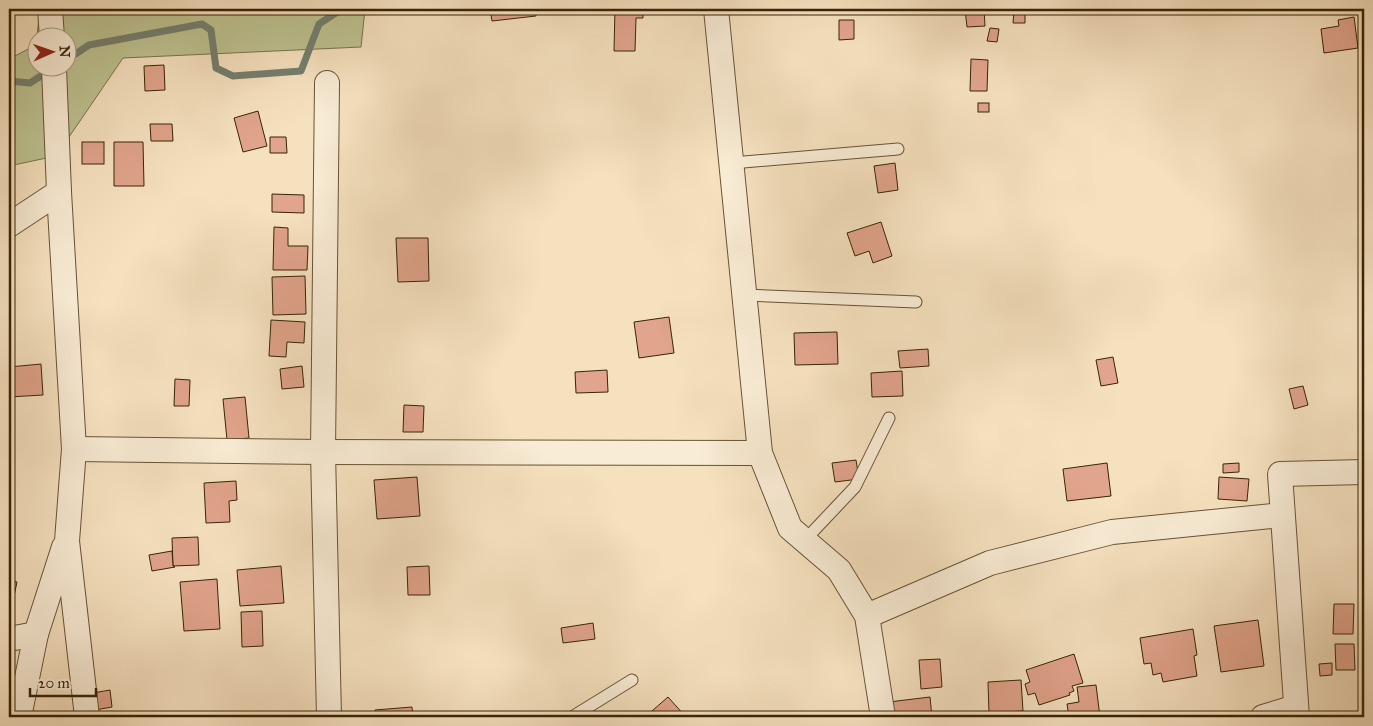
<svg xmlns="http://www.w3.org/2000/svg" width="1373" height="726" font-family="'IM FELL Great Primer',serif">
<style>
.green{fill:#bec291;stroke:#7a734c;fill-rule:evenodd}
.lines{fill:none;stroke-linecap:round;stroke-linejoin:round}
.stream{stroke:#74806f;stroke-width:7}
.building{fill:#e1a48c;stroke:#372407}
.lane-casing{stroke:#675335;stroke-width:13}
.street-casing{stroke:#675335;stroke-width:26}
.lane{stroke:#f9ecd5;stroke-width:11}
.street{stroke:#f9ecd5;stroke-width:24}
</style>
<rect width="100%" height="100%" fill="#f6e1bf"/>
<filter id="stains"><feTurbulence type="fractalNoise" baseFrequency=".004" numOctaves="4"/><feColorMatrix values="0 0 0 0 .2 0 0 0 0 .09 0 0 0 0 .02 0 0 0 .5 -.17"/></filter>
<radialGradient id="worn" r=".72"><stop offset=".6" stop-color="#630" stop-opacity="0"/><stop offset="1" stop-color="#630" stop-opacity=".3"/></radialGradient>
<path class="green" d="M 40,9 L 365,9 L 361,47 L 123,58 L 56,156 L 9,166 L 9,59 L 36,45 ZM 38,38 L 68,38 L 68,68 L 38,68 Z"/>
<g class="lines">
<g class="stream">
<path d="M 355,9 L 371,11 L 375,9"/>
<path d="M 68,59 L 89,45 L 202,24 L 211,30 L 216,68 L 233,76 L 301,71 L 319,24 L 342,9"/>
<path d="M 9,81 L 30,83 L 50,70"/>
</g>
</g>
<g class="building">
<path d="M 490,9 L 536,9 L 536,16 L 492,21 Z"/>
<path d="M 615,9 L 643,9 L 643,18 L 636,18 L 635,51 L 614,51 Z"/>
<path d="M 965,9 L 984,9 L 985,26 L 967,27 Z"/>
<path d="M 1014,11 L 1025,11 L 1025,23 L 1013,23 Z"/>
<path d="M 1354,17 L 1358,48 L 1324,53 L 1321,29 L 1339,26 L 1338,20 Z"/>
<path d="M 839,20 L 854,20 L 854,39 L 839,40 Z"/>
<path d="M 990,28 L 999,29 L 997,42 L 987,41 Z"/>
<path d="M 971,59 L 988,60 L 987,91 L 970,91 Z"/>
<path d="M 164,65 L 165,90 L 145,91 L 144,66 Z"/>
<rect x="978" y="103" width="11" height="9"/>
<path d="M 258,111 L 267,146 L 243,152 L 234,118 Z"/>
<path d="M 150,124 L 172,124 L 173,141 L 151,141 Z"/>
<path d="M 270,137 L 286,137 L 287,153 L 270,153 Z"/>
<rect x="82" y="142" width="22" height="22"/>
<path d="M 114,142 L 143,142 L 144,186 L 114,186 Z"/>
<path d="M 895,163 L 898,190 L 878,193 L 874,166 Z"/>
<path d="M 272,194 L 304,195 L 304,213 L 272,212 Z"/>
<path d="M 881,222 L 892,256 L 873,263 L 869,251 L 855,256 L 847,233 Z"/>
<path d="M 274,227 L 288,228 L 288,246 L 308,246 L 307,270 L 273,270 Z"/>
<path d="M 396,238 L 428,238 L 429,281 L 398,282 Z"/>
<path d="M 305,276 L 306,314 L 273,315 L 272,277 Z"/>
<path d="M 669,317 L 674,353 L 639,358 L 634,322 Z"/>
<path d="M 271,320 L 305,322 L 304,343 L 287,342 L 286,357 L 269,356 Z"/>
<path d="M 837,332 L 838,364 L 795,365 L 794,333 Z"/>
<path d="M 928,349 L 929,366 L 900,368 L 898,351 Z"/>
<path d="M 1113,357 L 1118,383 L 1101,386 L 1096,360 Z"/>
<path d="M 41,364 L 43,395 L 9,397 L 9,367 Z"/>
<path d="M 302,366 L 304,387 L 282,389 L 280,369 Z"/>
<path d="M 607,370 L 608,392 L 576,393 L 575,372 Z"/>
<path d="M 902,371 L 903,396 L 872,397 L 871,373 Z"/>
<path d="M 175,379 L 190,380 L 189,406 L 174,406 Z"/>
<path d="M 1303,386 L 1308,405 L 1294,409 L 1289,389 Z"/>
<path d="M 245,397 L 249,438 L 227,440 L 223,399 Z"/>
<path d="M 404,405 L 424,406 L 423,432 L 403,432 Z"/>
<path d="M 1363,411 L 1364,411 L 1364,433 L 1362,433 Z"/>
<path d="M 856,460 L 859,479 L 835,482 L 832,463 Z"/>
<path d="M 1107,463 L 1111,496 L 1067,501 L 1063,469 Z"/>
<path d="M 1239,463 L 1239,472 L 1223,473 L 1223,464 Z"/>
<path d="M 417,477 L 420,516 L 377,519 L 374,480 Z"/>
<path d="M 1219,477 L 1249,479 L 1247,501 L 1218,499 Z"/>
<path d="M 236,481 L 237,500 L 229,501 L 230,522 L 206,523 L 204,483 Z"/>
<path d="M 1360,490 L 1364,490 L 1364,516 L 1361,516 Z"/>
<path d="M 198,537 L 199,565 L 173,566 L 172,538 Z"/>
<path d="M 172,551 L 173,566 L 175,567 L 152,571 L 149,555 Z"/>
<path d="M 281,566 L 284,603 L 240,606 L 237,570 Z"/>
<path d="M 429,566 L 430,595 L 408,595 L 407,567 Z"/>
<path d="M 9,574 L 11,574 L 10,580 L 17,582 L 13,601 L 9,600 Z"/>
<path d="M 217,579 L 220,629 L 184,631 L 180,582 Z"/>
<path d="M 1334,604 L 1354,604 L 1353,634 L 1333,634 Z"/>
<path d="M 262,611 L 263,646 L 242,647 L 241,612 Z"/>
<path d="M 1258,620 L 1264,666 L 1221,672 L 1214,626 Z"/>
<path d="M 593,623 L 595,639 L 563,643 L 561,628 Z"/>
<path d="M 1193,629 L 1197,655 L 1194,656 L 1197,676 L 1163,682 L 1161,673 L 1153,675 L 1151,663 L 1144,664 L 1140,638 Z"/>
<path d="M 1335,644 L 1354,644 L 1355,670 L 1336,670 Z"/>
<path d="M 1074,654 L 1083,683 L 1072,686 L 1074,691 L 1069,693 L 1070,695 L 1039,705 L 1035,693 L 1028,695 L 1025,684 L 1030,682 L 1026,670 Z"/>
<path d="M 940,659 L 942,687 L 921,689 L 919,660 Z"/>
<path d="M 1332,663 L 1332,675 L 1320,676 L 1319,664 Z"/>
<path d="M 1021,680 L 1023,711 L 989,713 L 988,682 Z"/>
<path d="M 1096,685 L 1100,717 L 1069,717 L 1067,704 L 1079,702 L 1077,687 Z"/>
<path d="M 110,690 L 112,707 L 95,710 L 93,693 Z"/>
<path d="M 668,697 L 686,717 L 645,717 Z"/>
<path d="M 930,697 L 932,717 L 891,717 L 889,702 Z"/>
<path d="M 412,707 L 413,717 L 376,717 L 375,710 Z"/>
<rect x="429" y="713" width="11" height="4"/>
</g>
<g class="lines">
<g class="lane-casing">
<g id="lane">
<path d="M 732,163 L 898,149"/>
<path d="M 744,295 L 916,302"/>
<path d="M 804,541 L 855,487 L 889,418"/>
<path d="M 572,717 L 632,680"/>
</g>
</g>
<g class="street-casing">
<g id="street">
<path d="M 50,9 L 52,38"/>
<path d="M 716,9 L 760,453 L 790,528 L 839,570 L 867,616 L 883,717"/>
<path d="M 54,68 L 59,192 L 74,449 L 67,541 L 87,717"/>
<path d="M 327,83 L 323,452 L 329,717"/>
<path d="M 9,225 L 59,192"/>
<path d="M 74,449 L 323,452 L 760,453"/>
<path d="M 867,616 L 990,563 L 1112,532 L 1282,515"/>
<path d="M 9,639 L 36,634"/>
<path d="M 19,717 L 36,634 L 64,547"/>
<path d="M 1263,717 L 1296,707"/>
<path d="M 1297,717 L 1280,474 L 1364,472"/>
</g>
</g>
<use href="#lane" class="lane"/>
<use href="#street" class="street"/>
</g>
<rect width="1373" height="726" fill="none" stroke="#f6e1bf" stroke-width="30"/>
<rect x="10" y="10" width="1353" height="706" fill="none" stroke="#372407" stroke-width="2.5"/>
<rect x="15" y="15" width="1343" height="696" fill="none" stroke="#372407"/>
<g transform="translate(52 52) rotate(88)"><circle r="24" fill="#f9ecd5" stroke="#ab9c83"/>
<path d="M0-4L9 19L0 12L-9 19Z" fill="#8f2418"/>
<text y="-8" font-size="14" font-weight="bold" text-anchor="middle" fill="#372407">N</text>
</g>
<path d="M30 688v8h66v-8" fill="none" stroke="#372407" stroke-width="2.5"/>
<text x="38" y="688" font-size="15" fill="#372407" stroke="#f9ecd5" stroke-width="4" paint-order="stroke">20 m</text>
<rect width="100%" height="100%" filter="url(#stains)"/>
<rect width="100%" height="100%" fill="url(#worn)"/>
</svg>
